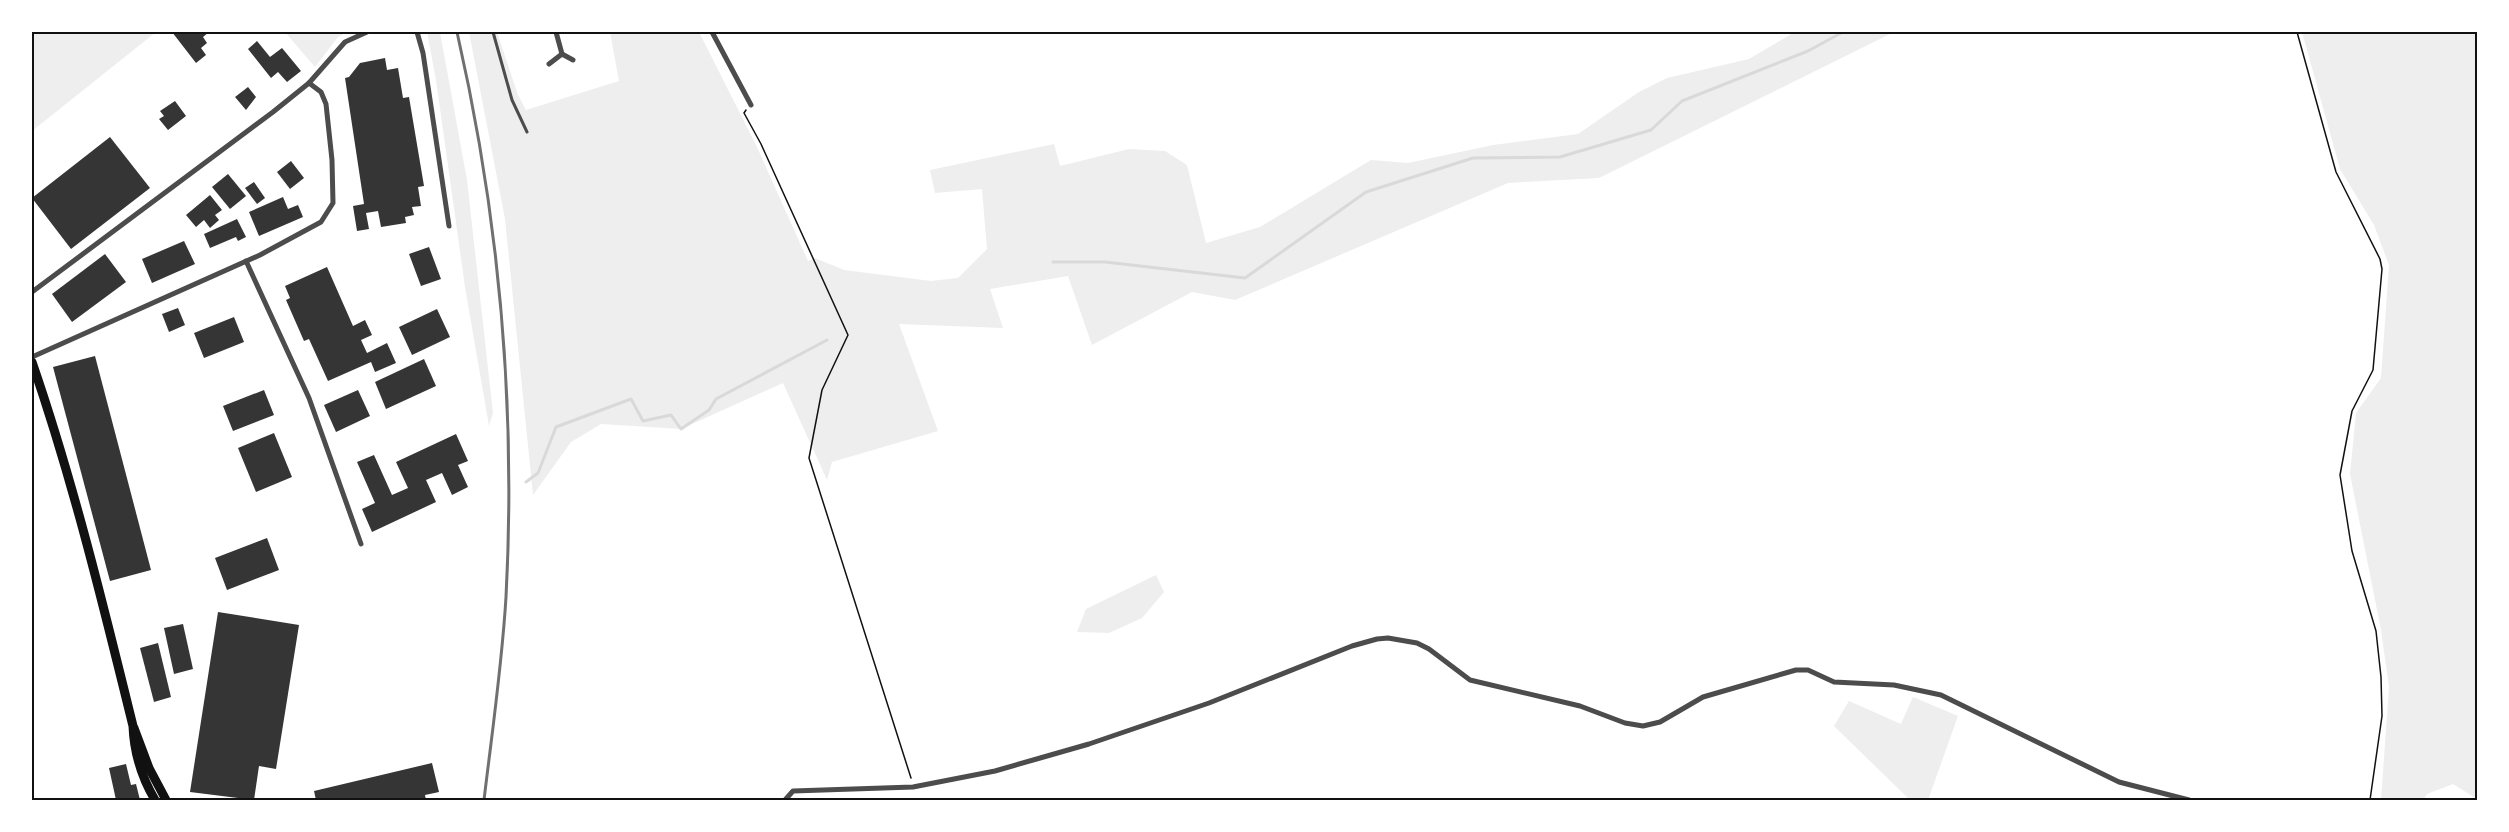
<svg xmlns="http://www.w3.org/2000/svg" width="2509" height="832" font-family="'DM Sans',sans-serif">
<style>
.green{fill:#eee}
.lines{fill:none;stroke-linecap:round;stroke-linejoin:round}
.stream{stroke:#d9d9d9;stroke-width:3}
.building{fill:#353535}
.path{stroke:#111;stroke-width:1.5}
.service{stroke:#4c4c4c;stroke-width:3}
.minor{stroke:#4c4c4c;stroke-width:5}
.primary{stroke:#111;stroke-width:9}
.rail{stroke:#707070;stroke-width:3}
.neatline{fill:none;stroke:#111;stroke-width:2}
</style>
<rect width="100%" height="100%" fill="#fff"/>
<g class="green">
<path d="M 32,32 L 156,32 L 32,131 Z"/>
<path d="M 285,32 L 347,32 L 338,37 L 315,67 Z"/>
<path d="M 427,32 L 440,32 L 467,180 L 493,413 L 489,426 L 465,287 L 436,80 Z"/>
<path d="M 469,32 L 497,32 L 518,95 L 526,110 L 619,81 L 610,32 L 699,32 L 757,147 L 808,261 L 815,258 L 844,270 L 931,281 L 958,278 L 987,249 L 982,189 L 935,193 L 930,170 L 1054,144 L 1060,166 L 1129,149 L 1165,151 L 1187,165 L 1206,243 L 1260,227 L 1371,160 L 1408,163 L 1493,145 L 1578,134 L 1639,92 L 1667,78 L 1749,59 L 1795,32 L 1894,32 L 1599,178 L 1508,183 L 1235,300 L 1192,292 L 1092,345 L 1068,276 L 990,289 L 1003,328 L 899,324 L 938,431 L 832,462 L 827,480 L 783,383 L 681,429 L 601,424 L 571,442 L 533,495 L 505,219 Z"/>
<path d="M 2302,32 L 2477,32 L 2477,799 L 2453,784 L 2427,794 L 2423,800 L 2381,800 L 2389,687 L 2381,630 L 2350,474 L 2356,413 L 2381,378 L 2389,265 L 2374,225 L 2340,169 Z"/>
<path d="M 1156,575 L 1164,592 L 1142,618 L 1109,633 L 1077,632 L 1086,609 Z"/>
<path d="M 1913,697 L 1958,716 L 1928,800 L 1910,800 L 1834,726 L 1849,701 L 1901,724 Z"/>
</g>
<g class="lines">
<g class="stream">
<path d="M 1053,262 L 1105,262 L 1245,278 L 1366,192 L 1473,158 L 1560,157 L 1651,130 L 1682,101 L 1808,51 L 1843,32"/>
<path d="M 526,482 L 538,473 L 556,427 L 631,399 L 643,421 L 671,415 L 681,429 L 709,410 L 716,399 L 827,340"/>
</g>
</g>
<g class="building">
<path d="M 172,32 L 209,32 L 203,37 L 207,43 L 201,48 L 206,55 L 196,63 Z"/>
<path d="M 257,41 L 270,57 L 282,48 L 301,71 L 287,82 L 278,72 L 271,78 L 248,49 Z"/>
<path d="M 385,58 L 387,70 L 398,68 L 403,98 L 409,97 L 424,186 L 418,187 L 421,206 L 412,207 L 414,215 L 405,217 L 406,223 L 381,227 L 378,211 L 366,213 L 369,229 L 357,231 L 353,206 L 364,204 L 345,78 L 349,77 L 360,63 Z"/>
<path d="M 248,87 L 256,97 L 246,110 L 235,97 Z"/>
<path d="M 175,101 L 186,116 L 168,130 L 159,119 L 164,116 L 160,111 Z"/>
<path d="M 110,137 L 150,188 L 71,249 L 32,198 Z"/>
<path d="M 291,161 L 304,178 L 290,189 L 277,172 Z"/>
<path d="M 228,174 L 246,196 L 230,209 L 212,187 Z"/>
<path d="M 254,182 L 265,198 L 257,204 L 245,188 Z"/>
<path d="M 210,195 L 222,210 L 215,215 L 219,220 L 210,228 L 204,220 L 196,227 L 186,215 Z"/>
<path d="M 283,197 L 288,209 L 298,205 L 303,217 L 259,236 L 249,212 Z"/>
<path d="M 237,219 L 246,237 L 238,241 L 236,237 L 210,248 L 204,234 Z"/>
<path d="M 184,241 L 195,264 L 152,283 L 142,259 Z"/>
<path d="M 429,247 L 441,279 L 421,286 L 409,254 Z"/>
<path d="M 105,254 L 126,282 L 72,322 L 52,294 Z"/>
<path d="M 327,267 L 353,326 L 365,320 L 372,335 L 361,340 L 367,353 L 387,343 L 396,363 L 375,372 L 371,362 L 328,381 L 309,339 L 304,341 L 286,300 L 290,298 L 285,286 Z"/>
<path d="M 178,308 L 185,325 L 169,332 L 162,314 Z"/>
<path d="M 437,309 L 450,337 L 412,355 L 399,327 Z"/>
<path d="M 234,317 L 244,342 L 204,358 L 194,333 Z"/>
<path d="M 95,356 L 151,570 L 110,581 L 53,367 Z"/>
<path d="M 424,359 L 436,386 L 386,409 L 375,382 Z"/>
<path d="M 264,390 L 274,415 L 233,431 L 223,406 Z"/>
<path d="M 358,390 L 370,416 L 336,432 L 324,405 Z"/>
<path d="M 274,433 L 292,477 L 256,492 L 238,448 Z"/>
<path d="M 456,434 L 468,461 L 458,465 L 468,487 L 452,495 L 442,473 L 426,480 L 436,502 L 372,532 L 362,509 L 375,503 L 357,462 L 374,455 L 392,495 L 408,488 L 396,462 Z"/>
<path d="M 267,538 L 279,570 L 227,590 L 215,558 Z"/>
<path d="M 218,612 L 299,625 L 276,769 L 259,766 L 254,800 L 190,792 Z"/>
<path d="M 183,624 L 193,669 L 174,674 L 164,628 Z"/>
<path d="M 158,643 L 171,697 L 154,702 L 140,648 Z"/>
<path d="M 432,763 L 439,792 L 425,795 L 426,800 L 316,800 L 314,791 Z"/>
<path d="M 126,764 L 131,785 L 136,784 L 140,800 L 116,800 L 109,768 Z"/>
</g>
<g class="lines">
<g class="path">
<path d="M 2297,32 L 2336,172 L 2380,259 L 2382,269 L 2373,370 L 2352,411 L 2340,475 L 2352,551 L 2376,631 L 2381,677 L 2382,716 L 2370,800"/>
<path d="M 746,110 L 744,113 L 761,144 L 848,335 L 822,390 L 809,458 L 911,778"/>
</g>
<path class="service" d="M 493,32 L 512,100 L 527,132"/>
<g class="minor">
<path d="M 417,32 L 423,53 L 449,226"/>
<path d="M 556,32 L 562,54"/>
<path d="M 712,32 L 751,105"/>
<path d="M 549,64 L 562,54 L 573,60"/>
<path d="M 246,261 L 309,398 L 361,544"/>
<path d="M 32,292 L 273,112 L 309,83 L 345,42 L 367,32"/>
<path d="M 32,357 L 260,255 L 321,222 L 333,203 L 332,160 L 326,104 L 321,92 L 309,83"/>
<path d="M 785,800 L 793,791 L 913,787 L 995,771 L 1089,744 L 1209,703 L 1352,646 L 1377,639 L 1388,638 L 1417,643 L 1429,649 L 1470,680 L 1580,706 L 1625,723 L 1643,726 L 1660,722 L 1703,697 L 1796,670 L 1808,670 L 1834,682 L 1894,685 L 1941,695 L 2119,782 L 2189,800"/>
</g>
<g class="primary">
<path d="M 32,362 C 73,481 103,604 133,726 C 134,752 142,778 155,800"/>
<path d="M 134,728 L 149,768 L 166,800"/>
</g>
<path class="rail" d="M 457,32 C 499,216 516,408 506,597 C 502,665 492,733 484,800"/>
</g>
<rect width="2509" height="832" fill="none" stroke="#ffffff" stroke-width="66"/>
<rect x="33" y="33" width="2443" height="766" class="neatline"/>
</svg>
